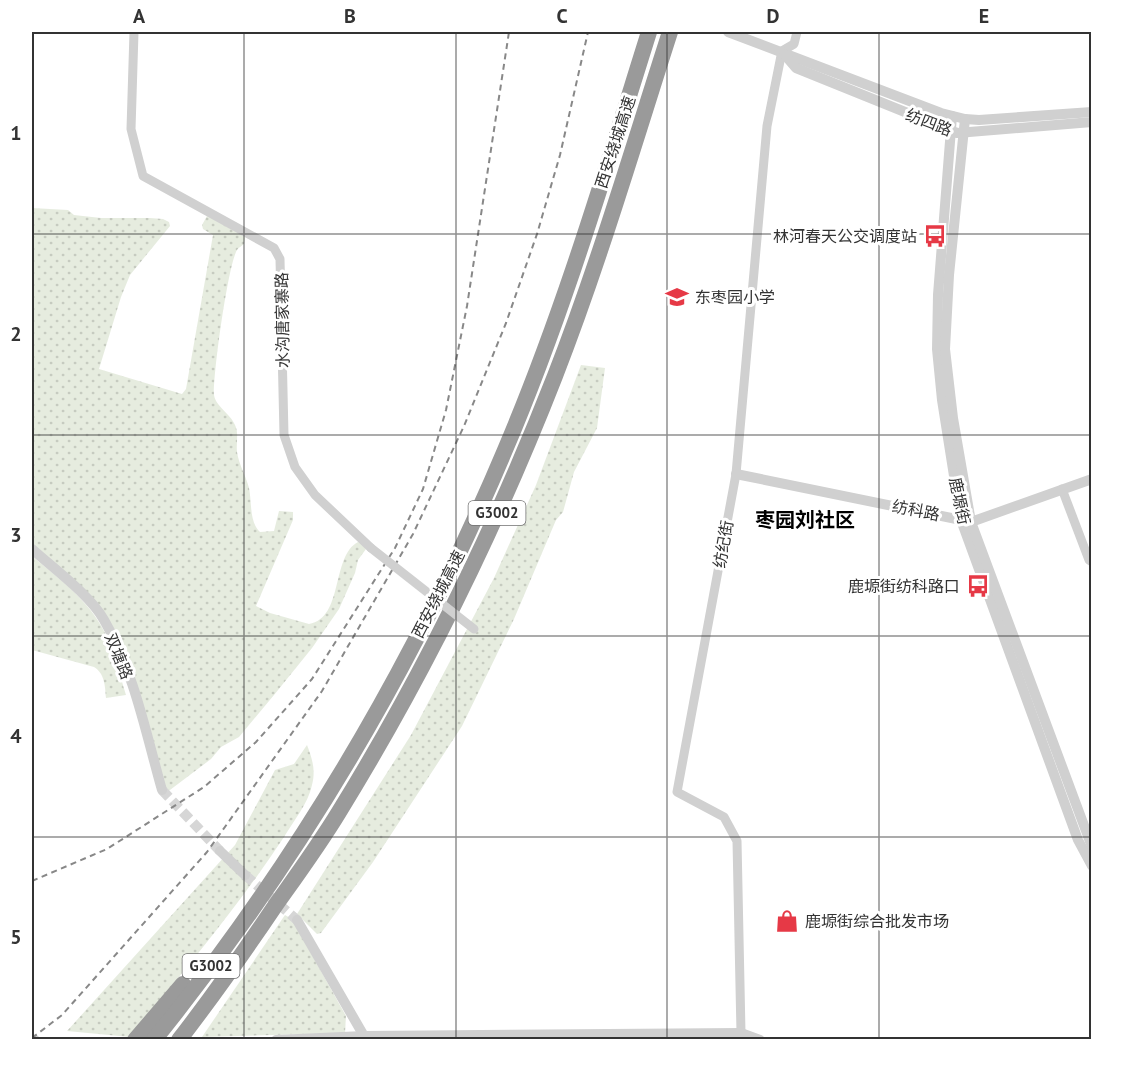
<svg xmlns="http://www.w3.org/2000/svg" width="1123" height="1071" font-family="'PT Sans','Noto Sans SC',sans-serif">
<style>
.green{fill:url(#green-dots)}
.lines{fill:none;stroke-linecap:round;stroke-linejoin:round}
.tertiary-tunnel{stroke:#d6d6d6;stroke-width:10;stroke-dasharray:10 5;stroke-linecap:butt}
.minor{stroke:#d0d0d0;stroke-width:9}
.tertiary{stroke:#d0d0d0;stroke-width:10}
.motorway{stroke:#9a9a9a;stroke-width:16}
.rail{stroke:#888;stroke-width:2;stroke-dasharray:6 4.5;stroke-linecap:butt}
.minor-bridge{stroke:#d0d0d0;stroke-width:9}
.grid{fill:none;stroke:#333;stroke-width:1.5;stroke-opacity:0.55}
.labels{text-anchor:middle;stroke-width:6;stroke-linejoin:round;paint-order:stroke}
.shield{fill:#fff;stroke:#707070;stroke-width:1.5}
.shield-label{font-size:15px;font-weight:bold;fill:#333}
.street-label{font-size:16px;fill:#333;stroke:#fff}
.poi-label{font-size:16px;fill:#333;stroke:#fff;text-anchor:end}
.quarter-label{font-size:20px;font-weight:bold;fill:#000;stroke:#fff}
.neatline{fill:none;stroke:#333;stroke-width:2}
.grid-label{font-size:20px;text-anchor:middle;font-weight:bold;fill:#333}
</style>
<defs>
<pattern id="green-dots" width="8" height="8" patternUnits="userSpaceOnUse" patternTransform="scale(1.5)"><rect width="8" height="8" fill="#e6ecdf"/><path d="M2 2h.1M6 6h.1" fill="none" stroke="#c6cbc0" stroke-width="1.8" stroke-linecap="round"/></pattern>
</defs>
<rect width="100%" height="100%" fill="#fff"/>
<g class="green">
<path d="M 32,208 L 68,210 L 74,215 L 101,218 L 150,218 L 163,219 L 169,222 L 170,226 L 130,275 L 121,297 L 99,369 L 182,394 L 186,389 L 213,235 L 203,229 L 202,225 L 207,216 L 210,217 L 245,237 L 244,244 C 243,245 238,248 237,250 C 228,265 213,374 214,395 C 216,407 230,413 235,425 C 239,433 236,443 237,452 C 239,465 246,476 249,488 C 252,502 249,522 260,532 L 274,531 L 279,511 L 293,512 L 293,520 L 256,606 L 270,613 L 309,624 C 344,618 331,556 358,542 L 363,544 L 366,549 L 358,560 L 355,573 L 339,609 L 312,648 L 274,695 L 239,737 L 221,747 L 211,759 L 166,793 L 113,627 L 32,544 Z"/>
<path d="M 581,365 L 605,368 L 597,428 L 574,472 L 563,512 L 556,520 L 514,619 L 462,726 L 373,862 L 321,933 L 317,934 L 297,914 L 411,735 L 494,578 L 536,485 Z"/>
<path d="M 32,556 C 58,578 90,601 105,633 C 114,653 120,675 126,695 L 106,698 C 105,686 105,674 94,667 L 32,650 Z"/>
<path d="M 307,745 C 312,758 316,770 312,785 C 308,804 294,820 284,837 C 238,907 183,972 130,1037 L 67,1031 L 235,845 L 275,770 L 294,764 Z"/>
<path d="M 285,915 L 292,919 L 346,1016 L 345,1033 L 202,1037 Z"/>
</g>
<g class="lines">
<g class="tertiary-tunnel">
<path d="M 162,790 L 220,851"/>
<path d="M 245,875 L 297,920"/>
</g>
<g class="minor">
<path d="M 134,32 L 131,129 L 143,176 L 274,248 L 280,259 L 284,435 L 295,467 L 315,495 L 371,548"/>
<path d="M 1062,489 L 1089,560 L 1092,562"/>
<path d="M 741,1033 L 737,841 L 724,817 L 677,792 L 736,474 L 767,126 L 782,51 L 794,44 L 797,32"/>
</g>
<g class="tertiary">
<path d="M 728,32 L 941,113 L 965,119 L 979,120 L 1092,112"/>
<path d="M 784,54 L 796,68 L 957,133 L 1092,122"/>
<path d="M 952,116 L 938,295 L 937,349 L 942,400 L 961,520 L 1078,840 L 1092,866"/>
<path d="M 965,119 L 949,275 L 945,349 L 953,418 L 971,522 L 1092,847"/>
<path d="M 736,474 L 971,522 L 1092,479"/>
<path d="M 32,549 C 53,568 90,595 104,620 C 134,671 146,734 162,790"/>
<path d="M 220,851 L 245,875"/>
<path d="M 297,920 L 364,1036"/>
<path d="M 32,1039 L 35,1040"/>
<path d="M 276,1040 L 364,1036 L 741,1033 L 760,1040"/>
</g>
<g class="motorway">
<path d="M 135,1040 L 183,984"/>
<path d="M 154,1040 C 298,862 416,661 505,450 C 563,314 605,172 649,32"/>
<path d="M 179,1040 C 213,996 244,952 275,906 C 297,875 319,845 339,812 C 424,674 496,527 555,376 C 599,263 633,147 670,32"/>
</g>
<g class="rail">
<path d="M 32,881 L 107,849 L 204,787 L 256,742 L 312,679 L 395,548 L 423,489 L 446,410 L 467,306 L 509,32"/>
<path d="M 32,1038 L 62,1015 L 207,852 L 322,691 L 413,534 L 464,426 L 506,323 L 537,234 L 560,155 L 588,32"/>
</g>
<path class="minor-bridge" d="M 371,548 L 474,629"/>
</g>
<path class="grid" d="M 244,32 L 244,1040M 456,32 L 456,1040M 667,32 L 667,1040M 879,32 L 879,1040M 32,234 L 1092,234M 32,435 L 1092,435M 32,636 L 1092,636M 32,837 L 1092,837"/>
<defs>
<g id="bus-bare" transform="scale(1.8)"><path d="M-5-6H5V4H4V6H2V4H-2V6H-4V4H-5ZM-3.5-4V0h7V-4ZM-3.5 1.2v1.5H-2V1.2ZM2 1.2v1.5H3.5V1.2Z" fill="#e63946" stroke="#fff" stroke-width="2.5" paint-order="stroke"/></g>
<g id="school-bare" transform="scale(1.8)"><path d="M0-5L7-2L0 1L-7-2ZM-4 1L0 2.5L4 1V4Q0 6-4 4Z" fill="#e63946" stroke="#fff" stroke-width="2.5" paint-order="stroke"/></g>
<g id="shop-bare" transform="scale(1.8)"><path d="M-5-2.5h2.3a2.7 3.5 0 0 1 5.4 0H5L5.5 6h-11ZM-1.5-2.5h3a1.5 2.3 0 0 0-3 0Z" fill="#e63946" stroke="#fff" stroke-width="2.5" paint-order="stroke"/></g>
</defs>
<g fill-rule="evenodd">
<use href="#bus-bare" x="935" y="236"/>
<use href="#school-bare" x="677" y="297"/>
<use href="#bus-bare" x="978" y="586"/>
<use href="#shop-bare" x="787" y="921"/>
</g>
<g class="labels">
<g class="shield">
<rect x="468.5" y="501" width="57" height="24" rx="4.5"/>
<rect x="182.5" y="954" width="57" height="24" rx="4.5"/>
</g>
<g class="shield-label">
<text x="497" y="518">G3002</text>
<text x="211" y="971">G3002</text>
</g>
<g class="street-label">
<text transform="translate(929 122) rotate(21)" y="6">纺四路</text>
<text transform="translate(615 142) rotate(-72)" y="6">西安绕城高速</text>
<text transform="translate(282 320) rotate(-91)" y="6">水沟唐家寨路</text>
<text transform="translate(960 501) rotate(78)" y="6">鹿塬街</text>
<text transform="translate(916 510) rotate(11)" y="6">纺科路</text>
<text transform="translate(723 544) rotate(-80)" y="6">纺纪街</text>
<text transform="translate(438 594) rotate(-63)" y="6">西安绕城高速</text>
<text transform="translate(119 656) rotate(68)" y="6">双塘路</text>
</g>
<g class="poi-label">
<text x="917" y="242">林河春天公交调度站</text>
<text x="695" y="303" text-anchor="start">东枣园小学</text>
<text x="960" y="592">鹿塬街纺科路口</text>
<text x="805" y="927" text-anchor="start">鹿塬街综合批发市场</text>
</g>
<g class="quarter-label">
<text x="805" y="527">枣园刘社区</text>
</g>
</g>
<rect width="1123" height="1071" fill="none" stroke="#ffffff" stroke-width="66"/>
<rect x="33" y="33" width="1057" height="1005" class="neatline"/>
<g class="grid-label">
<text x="139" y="23">A</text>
<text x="350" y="23">B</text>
<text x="562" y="23">C</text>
<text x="773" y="23">D</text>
<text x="984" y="23">E</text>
<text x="16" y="140">1</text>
<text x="16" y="341">2</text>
<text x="16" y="542">3</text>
<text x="16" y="743">4</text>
<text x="16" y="944">5</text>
</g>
</svg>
